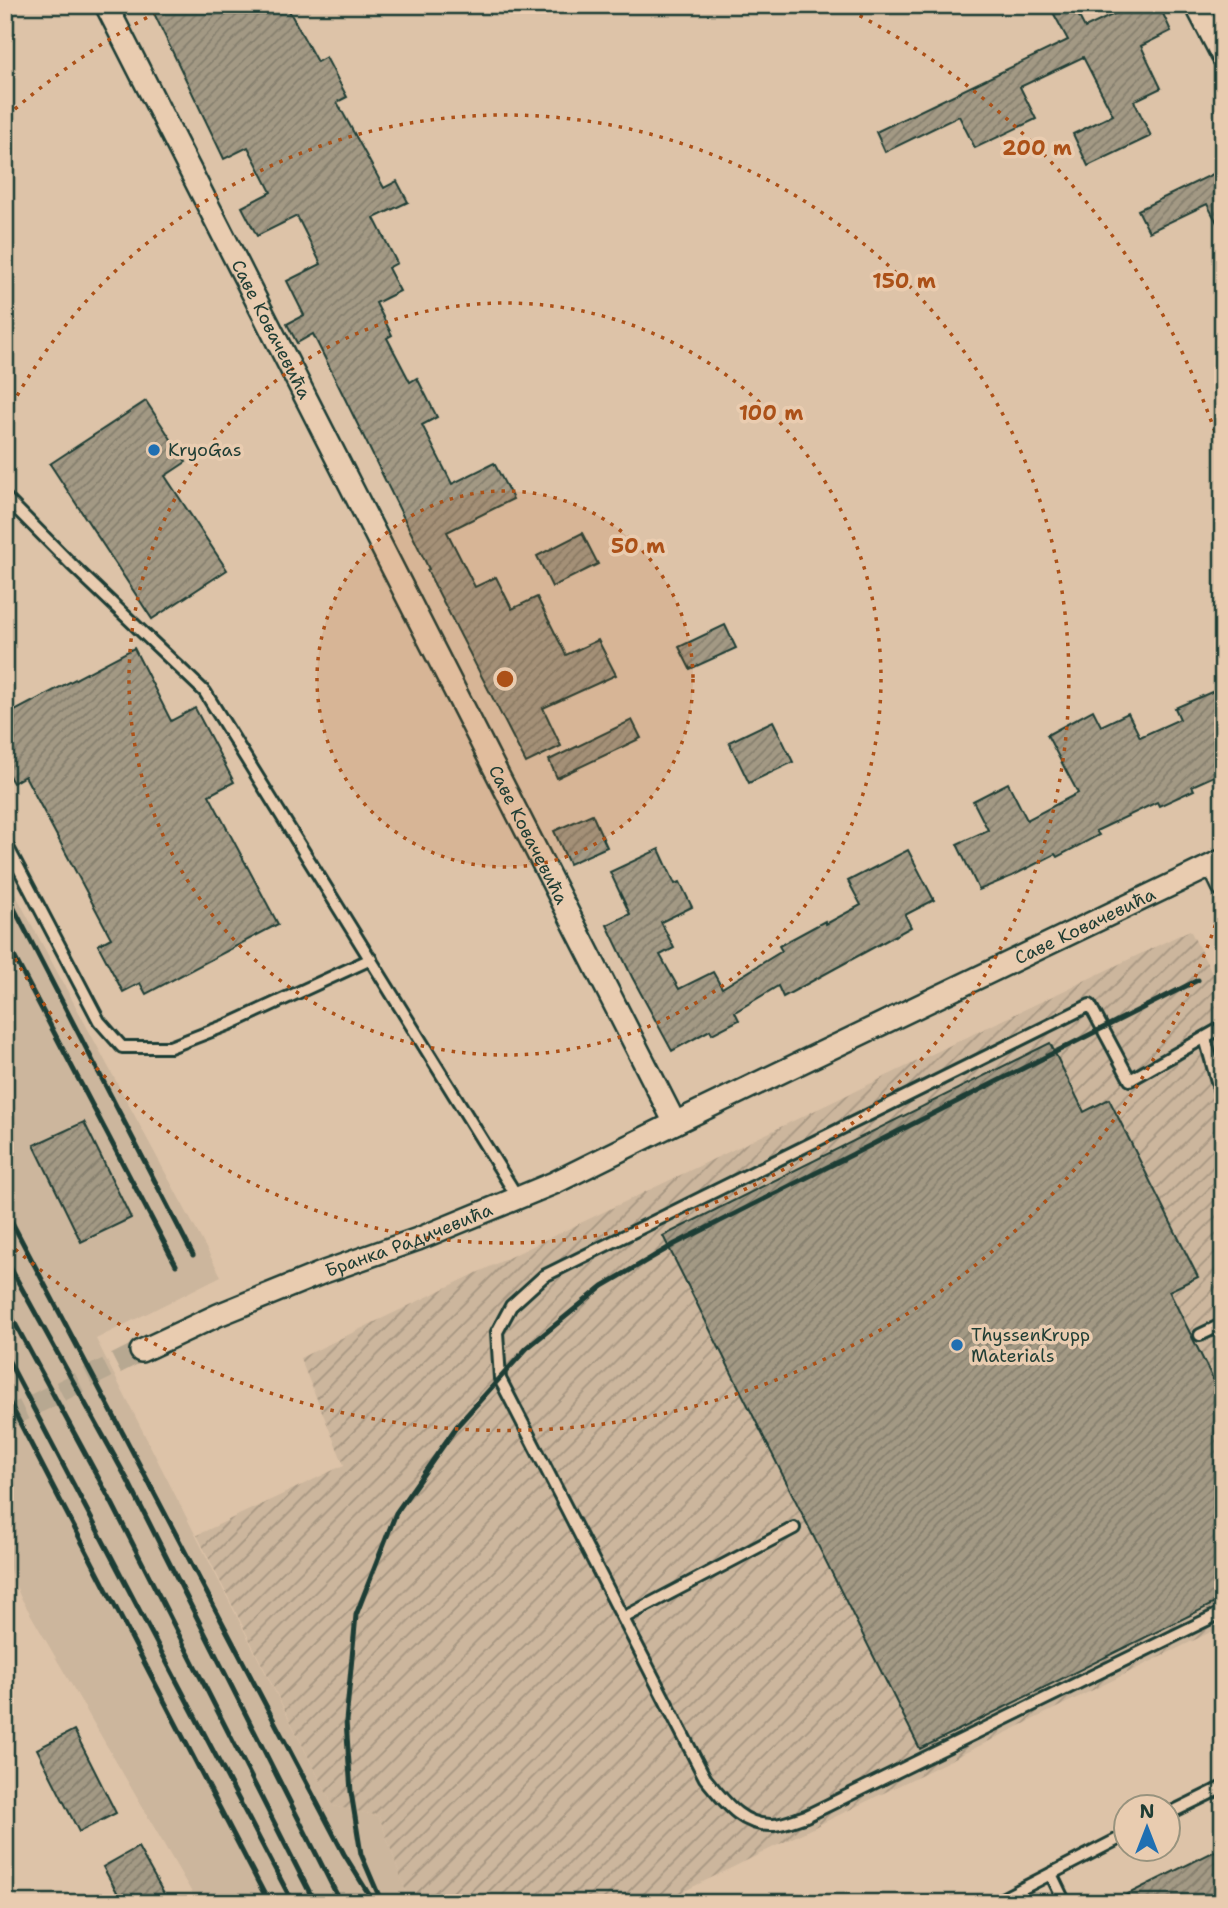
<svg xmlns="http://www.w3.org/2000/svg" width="1228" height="1908" font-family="'Shantell Sans',sans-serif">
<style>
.built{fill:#ccb69d}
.industrial{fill:url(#industrial-furrows)}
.building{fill:url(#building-hatch);stroke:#1f3d34;stroke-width:2}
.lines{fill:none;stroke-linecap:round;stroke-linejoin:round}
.minor-tunnel{stroke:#b7a891;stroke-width:21;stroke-dasharray:21 10;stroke-linecap:butt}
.service-casing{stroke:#1f3d34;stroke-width:16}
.minor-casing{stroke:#1f3d34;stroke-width:26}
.service{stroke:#e9ccb0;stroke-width:10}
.minor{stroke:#e9ccb0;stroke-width:21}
.rail{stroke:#1f3d34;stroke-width:5}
.ring{fill:none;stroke:#ac5118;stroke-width:3.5;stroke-dasharray:3.5 7}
.poi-dot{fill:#1f6fb2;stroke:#e9ccb0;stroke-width:2.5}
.labels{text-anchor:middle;stroke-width:7;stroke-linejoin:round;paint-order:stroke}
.street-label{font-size:18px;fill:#1f3d34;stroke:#e9ccb0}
.poi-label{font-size:18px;fill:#1f3d34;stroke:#e9ccb0;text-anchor:start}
.centre{fill:#ac5118;stroke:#e9ccb0;stroke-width:3.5}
.ring-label{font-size:21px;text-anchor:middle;font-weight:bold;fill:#ac5118;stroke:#e9ccb0;stroke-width:7;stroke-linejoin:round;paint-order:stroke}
</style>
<defs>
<pattern id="industrial-furrows" width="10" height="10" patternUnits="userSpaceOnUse" patternTransform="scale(1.75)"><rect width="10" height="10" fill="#ccb69d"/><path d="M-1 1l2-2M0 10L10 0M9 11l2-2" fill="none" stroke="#a59581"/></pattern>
<pattern id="building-hatch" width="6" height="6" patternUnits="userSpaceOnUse" patternTransform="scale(1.75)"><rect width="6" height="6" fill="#a39984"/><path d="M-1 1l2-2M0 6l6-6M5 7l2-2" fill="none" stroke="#847e6d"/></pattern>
</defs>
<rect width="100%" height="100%" fill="#ddc3a8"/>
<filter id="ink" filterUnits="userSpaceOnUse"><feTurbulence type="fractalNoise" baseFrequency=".0143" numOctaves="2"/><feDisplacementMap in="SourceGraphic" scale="14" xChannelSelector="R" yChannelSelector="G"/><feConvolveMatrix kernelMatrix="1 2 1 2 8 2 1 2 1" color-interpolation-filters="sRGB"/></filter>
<g filter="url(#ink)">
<path class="built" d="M 5,875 L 221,1276 L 96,1339 L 333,1806 L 379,1816 L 410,1903 L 198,1903 L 20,1596 L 5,1558 Z"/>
<path class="industrial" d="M 1190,930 L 1223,995 L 1223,1626 L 660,1903 L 410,1903 L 379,1816 L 333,1806 L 197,1535 L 344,1465 L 300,1358 Z"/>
<g class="building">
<path d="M 150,5 L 286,5 L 317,62 L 326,57 L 347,97 L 337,102 L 384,188 L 397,181 L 408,202 L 374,218 L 397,263 L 388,268 L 400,291 L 376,303 L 392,335 L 387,338 L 410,382 L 417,378 L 437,417 L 422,425 L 452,484 L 494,463 L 513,499 L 447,532 L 475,587 L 496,577 L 512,609 L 537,597 L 566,655 L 598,640 L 616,675 L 543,708 L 561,746 L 526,763 L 427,570 L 429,569 L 313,334 L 297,343 L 287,324 L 304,315 L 287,281 L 321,264 L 297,216 L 257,236 L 242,207 L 271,192 L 248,147 L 224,159 Z"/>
<path d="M 1049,5 L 1073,5 L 1085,28 L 1133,5 L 1159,5 L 1171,31 L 1141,46 L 1161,88 L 1134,101 L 1151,136 L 1088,166 L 1073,134 L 1113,115 L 1083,57 L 1020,87 L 1036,119 L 975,148 L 959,116 L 885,152 L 876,132 L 1068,40 Z"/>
<path d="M 1217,172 L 1223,184 L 1223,234 L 1207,204 L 1149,232 L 1138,210 Z"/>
<path d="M 146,401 L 186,462 L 165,476 L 227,570 L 152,619 L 50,464 Z"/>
<path d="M 582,533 L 598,564 L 552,587 L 537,556 Z"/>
<path d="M 725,625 L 736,648 L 690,669 L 679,647 Z"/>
<path d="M 134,648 L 171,721 L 195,708 L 234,782 L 209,795 L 278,924 L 146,994 L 140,983 L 123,992 L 98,945 L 111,938 L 25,776 L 13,783 L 5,769 L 5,716 Z"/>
<path d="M 1223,687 L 1223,772 L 1192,786 L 1194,790 L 1159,806 L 1157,802 L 1096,831 L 1099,835 L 1057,857 L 1055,854 L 1012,876 L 979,890 L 957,844 L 988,830 L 973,801 L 1008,783 L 1027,820 L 1078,793 L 1047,735 L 1093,710 L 1101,726 L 1128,713 L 1140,737 L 1180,719 L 1175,708 Z"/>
<path d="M 632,720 L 641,738 L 557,778 L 549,760 Z"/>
<path d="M 773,721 L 793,762 L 749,783 L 729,742 Z"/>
<path d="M 592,814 L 607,847 L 569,864 L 554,831 Z"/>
<path d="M 659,849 L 675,884 L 680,882 L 692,907 L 661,922 L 674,948 L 660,955 L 679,989 L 713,972 L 722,988 L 782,951 L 779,946 L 825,921 L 826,924 L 861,905 L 848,881 L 908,850 L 934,900 L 905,915 L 911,927 L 783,997 L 778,986 L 735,1012 L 739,1020 L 712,1034 L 710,1030 L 672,1051 L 632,977 L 607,925 L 630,914 L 610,872 Z"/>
<path d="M 1050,1043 L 1084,1112 L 1109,1099 L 1198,1277 L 1169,1291 L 1223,1399 L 1223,1599 L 920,1749 L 663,1236 Z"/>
<path d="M 84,1122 L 131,1218 L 81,1242 L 34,1145 Z"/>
<path d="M 74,1730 L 116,1813 L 79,1832 L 37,1749 Z"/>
<path d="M 138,1847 L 169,1903 L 123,1903 L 103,1867 Z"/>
<path d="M 1223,1847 L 1223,1903 L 1110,1903 Z"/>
</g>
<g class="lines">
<path class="minor-tunnel" d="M 5,1419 L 141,1351"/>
<g class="service-casing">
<g id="service">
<path d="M 5,497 L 71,564 L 205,692 L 518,1198"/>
<path d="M 5,842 L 99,1021 L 122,1047 L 170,1047 L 232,1023 L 371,959"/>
<path d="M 1223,1027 L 1130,1080 L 1090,1005 L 544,1276 L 511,1306 L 497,1332 L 500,1379 L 705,1778 C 724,1801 742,1827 774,1825 C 785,1824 796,1819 806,1816 L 1223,1612"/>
<path d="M 1205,1038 L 1223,1103"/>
<path d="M 1200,1335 L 1223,1324"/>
<path d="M 623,1618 L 794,1528"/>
<path d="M 1168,1814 L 1223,1787"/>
<path d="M 1051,1874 L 1065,1903"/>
<path d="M 994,1903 L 1126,1835"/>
</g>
</g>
<g class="minor-casing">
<g id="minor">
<path id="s1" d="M 106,5 L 675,1123"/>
<path d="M 1196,5 L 1223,57"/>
<path d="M 1213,865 L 1223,886"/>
<path id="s2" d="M 141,1351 L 218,1315 L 324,1272 L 418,1239 L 554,1183 L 675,1123 L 1223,860"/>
</g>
</g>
<use href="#service" class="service"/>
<use href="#minor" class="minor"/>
<g class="rail">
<path d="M 5,891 L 193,1255"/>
<path d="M 5,939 L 176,1265"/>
<path d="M 5,1209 L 344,1854 L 373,1901"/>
<path d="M 5,1258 L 127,1479 L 341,1903"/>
<path d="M 5,1305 L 113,1505 L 315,1903"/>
<path d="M 5,1354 L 293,1903"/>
<path d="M 5,1394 L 269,1903"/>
<path d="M 382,1903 L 361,1854 L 351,1792 L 346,1721 L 356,1615 L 396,1513 L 457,1426 L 527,1348 L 603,1286 L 675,1244 L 1198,980"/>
</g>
</g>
</g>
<circle cx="505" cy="679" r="188" fill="#ac5118" fill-opacity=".12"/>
<g class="ring">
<circle cx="505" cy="679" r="188"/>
<circle cx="505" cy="679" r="376"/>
<path d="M7 414A564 564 0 1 1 7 944"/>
<path d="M1222 905A752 752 0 0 1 7 1242M7 116A752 752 0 0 1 169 6M841 6A752 752 0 0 1 1222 453"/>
</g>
<g class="poi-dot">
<circle cx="154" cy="450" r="7"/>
<circle cx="957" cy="1345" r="7"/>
</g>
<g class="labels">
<g class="street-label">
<text dy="6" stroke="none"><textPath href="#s1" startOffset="364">Саве Ковачевића</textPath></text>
<text dy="6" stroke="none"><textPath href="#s1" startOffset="931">Саве Ковачевића</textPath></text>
<text dy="6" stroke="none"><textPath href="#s2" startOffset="1036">Саве Ковачевића</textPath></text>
<text dy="6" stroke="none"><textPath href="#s2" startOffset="290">Бранка Радичевића</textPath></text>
</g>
<g class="poi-label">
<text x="168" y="456">KryoGas</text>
<text x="971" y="1341">ThyssenKrupp<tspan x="971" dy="21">Materials</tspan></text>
</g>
</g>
<circle cx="505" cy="679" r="10" class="centre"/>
<g class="ring-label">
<text x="1037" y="155">200 m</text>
<text x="904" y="288">150 m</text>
<text x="771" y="420">100 m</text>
<text x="638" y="553">50 m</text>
</g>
<rect width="1228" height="1908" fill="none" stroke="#e9ccb0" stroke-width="28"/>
<rect x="14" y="14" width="1200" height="1880" fill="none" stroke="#1f3d34" stroke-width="2.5" filter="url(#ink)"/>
<g transform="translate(1147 1828)"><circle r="33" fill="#e9ccb0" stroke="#98937e" stroke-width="2"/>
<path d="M0-5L12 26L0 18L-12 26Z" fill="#1f6fb2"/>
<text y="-10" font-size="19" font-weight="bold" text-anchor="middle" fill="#1f3d34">N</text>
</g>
</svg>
